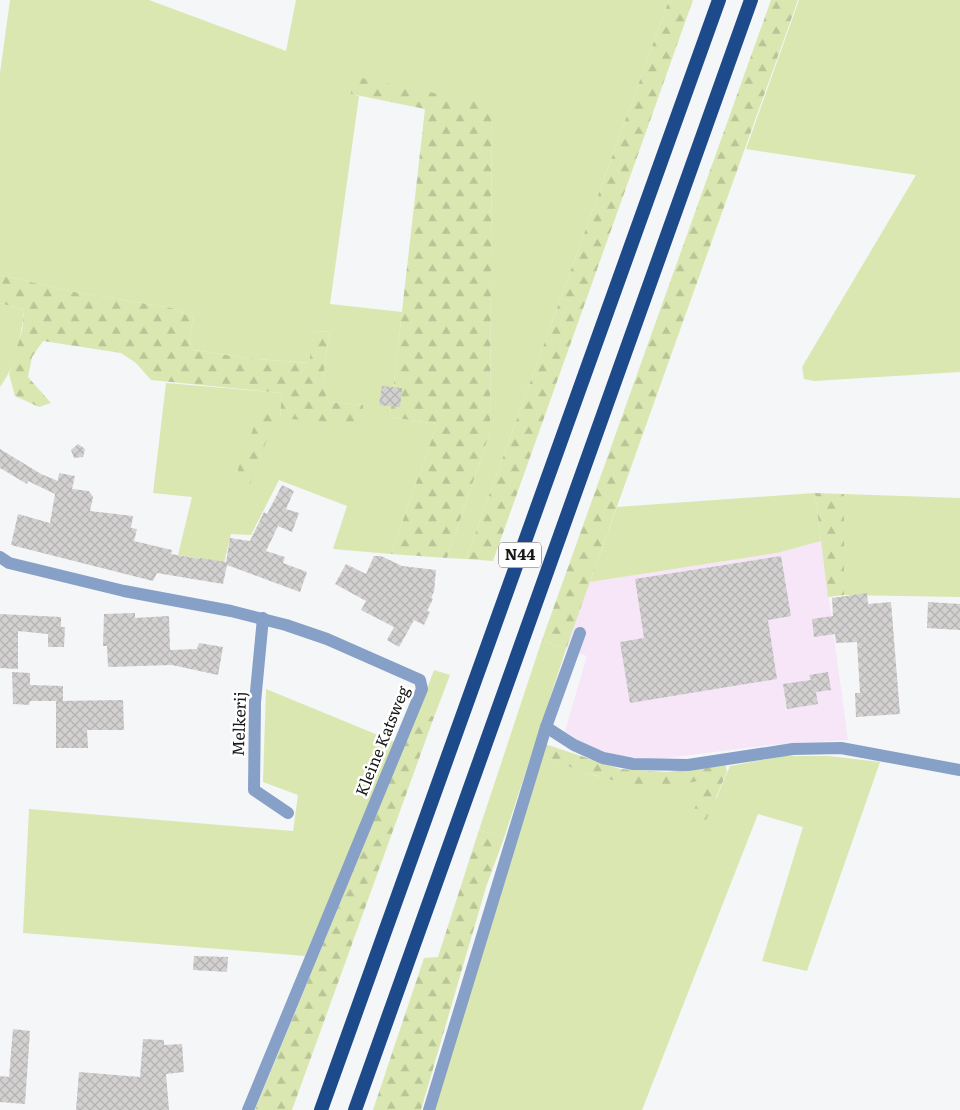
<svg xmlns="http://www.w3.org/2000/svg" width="960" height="1110" font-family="Literata,serif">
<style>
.industrial{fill:#f6e6f8}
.grass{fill:#dae7b0}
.forest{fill:url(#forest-firs)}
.building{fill:url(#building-cross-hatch)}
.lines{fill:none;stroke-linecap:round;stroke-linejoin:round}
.minor{stroke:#86a0c7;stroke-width:12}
.trunk{stroke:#1d4a8a;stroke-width:14}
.labels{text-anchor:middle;stroke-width:5;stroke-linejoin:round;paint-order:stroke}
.shield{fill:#fff;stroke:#5d5d5d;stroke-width:1}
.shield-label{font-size:15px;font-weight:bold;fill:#171718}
.street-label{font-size:16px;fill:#171718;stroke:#fff}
</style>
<defs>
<pattern id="forest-firs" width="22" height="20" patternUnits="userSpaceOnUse" patternTransform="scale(1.25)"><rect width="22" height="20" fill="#dae7b0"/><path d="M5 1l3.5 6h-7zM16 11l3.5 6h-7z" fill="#bac597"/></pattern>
<pattern id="building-cross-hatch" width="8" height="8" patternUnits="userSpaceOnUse" patternTransform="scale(1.25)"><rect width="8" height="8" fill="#d3d0d0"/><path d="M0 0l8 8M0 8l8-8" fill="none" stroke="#b4b2b2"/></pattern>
</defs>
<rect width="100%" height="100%" fill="#f5f6f8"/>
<path class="industrial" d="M 821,541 L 848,740 L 770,745 L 650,760 L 605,753 L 578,741 L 565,731 L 587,656 L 566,649 L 590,582 L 777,553 Z"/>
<g class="grass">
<path d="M 10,0 L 149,0 L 286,51 L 296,0 L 669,0 L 466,559 L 447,558 L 490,432 L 492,105 L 351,94 L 359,96 L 330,304 L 402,312 L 390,417 L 437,424 L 391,554 L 333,549 L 347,506 L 279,480 L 251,535 L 231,534 L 224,563 L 178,555 L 192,497 L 153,493 L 166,383 L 282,393 L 280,418 L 363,405 L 329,402 C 318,380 327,355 330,332 L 315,331 L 310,363 L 245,358 L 194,350 L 189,343 L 193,317 L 172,308 L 74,292 L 0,275 L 0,73 Z"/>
<path d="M 799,0 L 960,0 L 960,372 L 814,381 L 804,379 L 802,367 L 916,175 L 746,149 Z"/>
<path d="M 0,303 L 24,310 C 21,337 16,365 0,387 Z"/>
<path d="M 815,493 L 821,541 L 777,553 L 590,582 L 617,507 Z"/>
<path d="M 844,494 L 960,498 L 960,597 L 844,595 Z"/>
<path d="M 542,640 L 566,649 L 504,838 L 479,830 Z"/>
<path d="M 434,670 L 450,675 L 434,717 L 419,710 Z"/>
<path d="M 266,689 L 395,742 L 305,956 L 23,933 L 29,809 L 293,831 L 298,795 L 263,782 Z"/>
<path d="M 541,756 L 596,776 L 674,785 L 709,778 L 716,799 L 730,766 L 783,756 L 829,756 L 880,762 L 807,971 L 762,961 L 803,827 L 758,814 L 642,1110 L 434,1110 Z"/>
</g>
<g class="forest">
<path d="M 669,0 L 693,0 L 493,561 L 466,559 Z"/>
<path d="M 771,0 L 798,0 L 566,649 L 542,640 Z"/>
<path d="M 352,76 L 492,105 L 490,432 L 447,558 L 391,554 L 437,424 L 390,417 L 425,109 L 351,94 Z"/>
<path d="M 0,275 L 74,292 L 172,308 L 193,317 L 189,343 L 194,350 L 245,358 L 309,363 L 315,331 L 330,332 C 327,354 318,381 329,402 L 363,405 L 363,425 L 280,418 L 282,393 L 151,380 L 136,363 L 121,353 L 43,341 L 32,357 L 28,377 L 51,403 L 39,407 L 15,396 L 9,374 L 22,331 L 24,310 L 0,303 Z"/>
<path d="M 267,406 L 274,409 L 271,429 L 250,484 L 243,484 L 239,480 L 238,469 L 261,408 Z"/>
<path d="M 815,493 L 844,494 L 844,595 L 828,597 Z"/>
<path d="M 419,710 L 434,717 L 292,1110 L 255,1110 Z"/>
<path d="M 545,744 L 620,769 L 634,770 L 667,772 L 725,763 L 727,772 L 706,820 L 692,814 L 709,778 C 698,781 686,784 675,785 C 628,790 583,772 541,756 Z"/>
<path d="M 479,830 L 504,838 L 486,887 L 421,1110 L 373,1110 L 424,958 L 438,957 Z"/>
</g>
<g class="building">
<path d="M 382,386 L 402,388 L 400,407 L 379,405 Z"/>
<path d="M 78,444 L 85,449 L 83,457 L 74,458 L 71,450 Z"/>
<path d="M 0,449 L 41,474 L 58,481 L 59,473 L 75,476 L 72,489 L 89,491 L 93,497 L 90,511 L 133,516 L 131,528 L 137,529 L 134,541 L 172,550 L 171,554 L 200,559 L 200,558 L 226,562 L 230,538 L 250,541 L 264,512 L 267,514 L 282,485 L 294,491 L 286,509 L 299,513 L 292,532 L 278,526 L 266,551 L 285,557 L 283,563 L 307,572 L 300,592 L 227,565 L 223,584 L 157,573 L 153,581 L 11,545 L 18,514 L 50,523 L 55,494 L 28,481 L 27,484 L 0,468 Z"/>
<path d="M 374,556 L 381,556 L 402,566 L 436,570 L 434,592 L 431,598 L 433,599 L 427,611 L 430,612 L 424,625 L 414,620 L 399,647 L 387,640 L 394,627 L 361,610 L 366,601 L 335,584 L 346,564 L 366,574 Z"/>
<path d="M 781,556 L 791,616 L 768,620 L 777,679 L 630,703 L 620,642 L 644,638 L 635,579 Z"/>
<path d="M 867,593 L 868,604 L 891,602 L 900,714 L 856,717 L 855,693 L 860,693 L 857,642 L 836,643 L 835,634 L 814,637 L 812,619 L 833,616 L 832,598 Z"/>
<path d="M 928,602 L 960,604 L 960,630 L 927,628 Z"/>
<path d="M 135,613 L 135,618 L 169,616 L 170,650 L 197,649 L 199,643 L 223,647 L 218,675 L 172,665 L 108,667 L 107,646 L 103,646 L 104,614 Z"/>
<path d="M 0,614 L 61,617 L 61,627 L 65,627 L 64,647 L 48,647 L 48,634 L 18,631 L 18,669 L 0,668 Z"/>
<path d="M 12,672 L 30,673 L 30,685 L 63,686 L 63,701 L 30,701 L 29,705 L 13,704 Z"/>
<path d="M 828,672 L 831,690 L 816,692 L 818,704 L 787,709 L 783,684 L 811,680 L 809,675 Z"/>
<path d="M 123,700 L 124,730 L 87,730 L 88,748 L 56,748 L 56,701 Z"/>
<path d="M 194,956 L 228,957 L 227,972 L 193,970 Z"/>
<path d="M 13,1029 L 30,1031 L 25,1104 L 0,1102 L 0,1076 L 9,1077 Z"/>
<path d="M 143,1039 L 164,1040 L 164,1045 L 182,1044 L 184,1072 L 166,1074 L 169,1110 L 76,1110 L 79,1072 L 140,1077 Z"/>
</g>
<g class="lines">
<g class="minor">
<path d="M 0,557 L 9,563 L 124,591 L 231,611 L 286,625 L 327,639 L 420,680 L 422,689 L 248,1110"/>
<path d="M 263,618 L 255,702 L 254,790 L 288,813"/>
<path d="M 546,727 L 574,745 L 603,758 L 633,764 L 688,765 L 793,749 L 841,748 L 960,770"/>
<path d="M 429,1110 L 546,727 L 580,633"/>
</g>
<g class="trunk">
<path d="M 321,1110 L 719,0"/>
<path d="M 355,1110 L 751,0"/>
</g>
</g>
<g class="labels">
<rect class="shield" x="499" y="542.5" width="42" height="25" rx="4"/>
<g class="shield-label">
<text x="520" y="560">N44</text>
</g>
<g class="street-label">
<text transform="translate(239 724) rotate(-88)" y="6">Melkerij</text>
<text transform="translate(382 741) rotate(-68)" y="6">Kleine Katsweg</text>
</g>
</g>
</svg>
